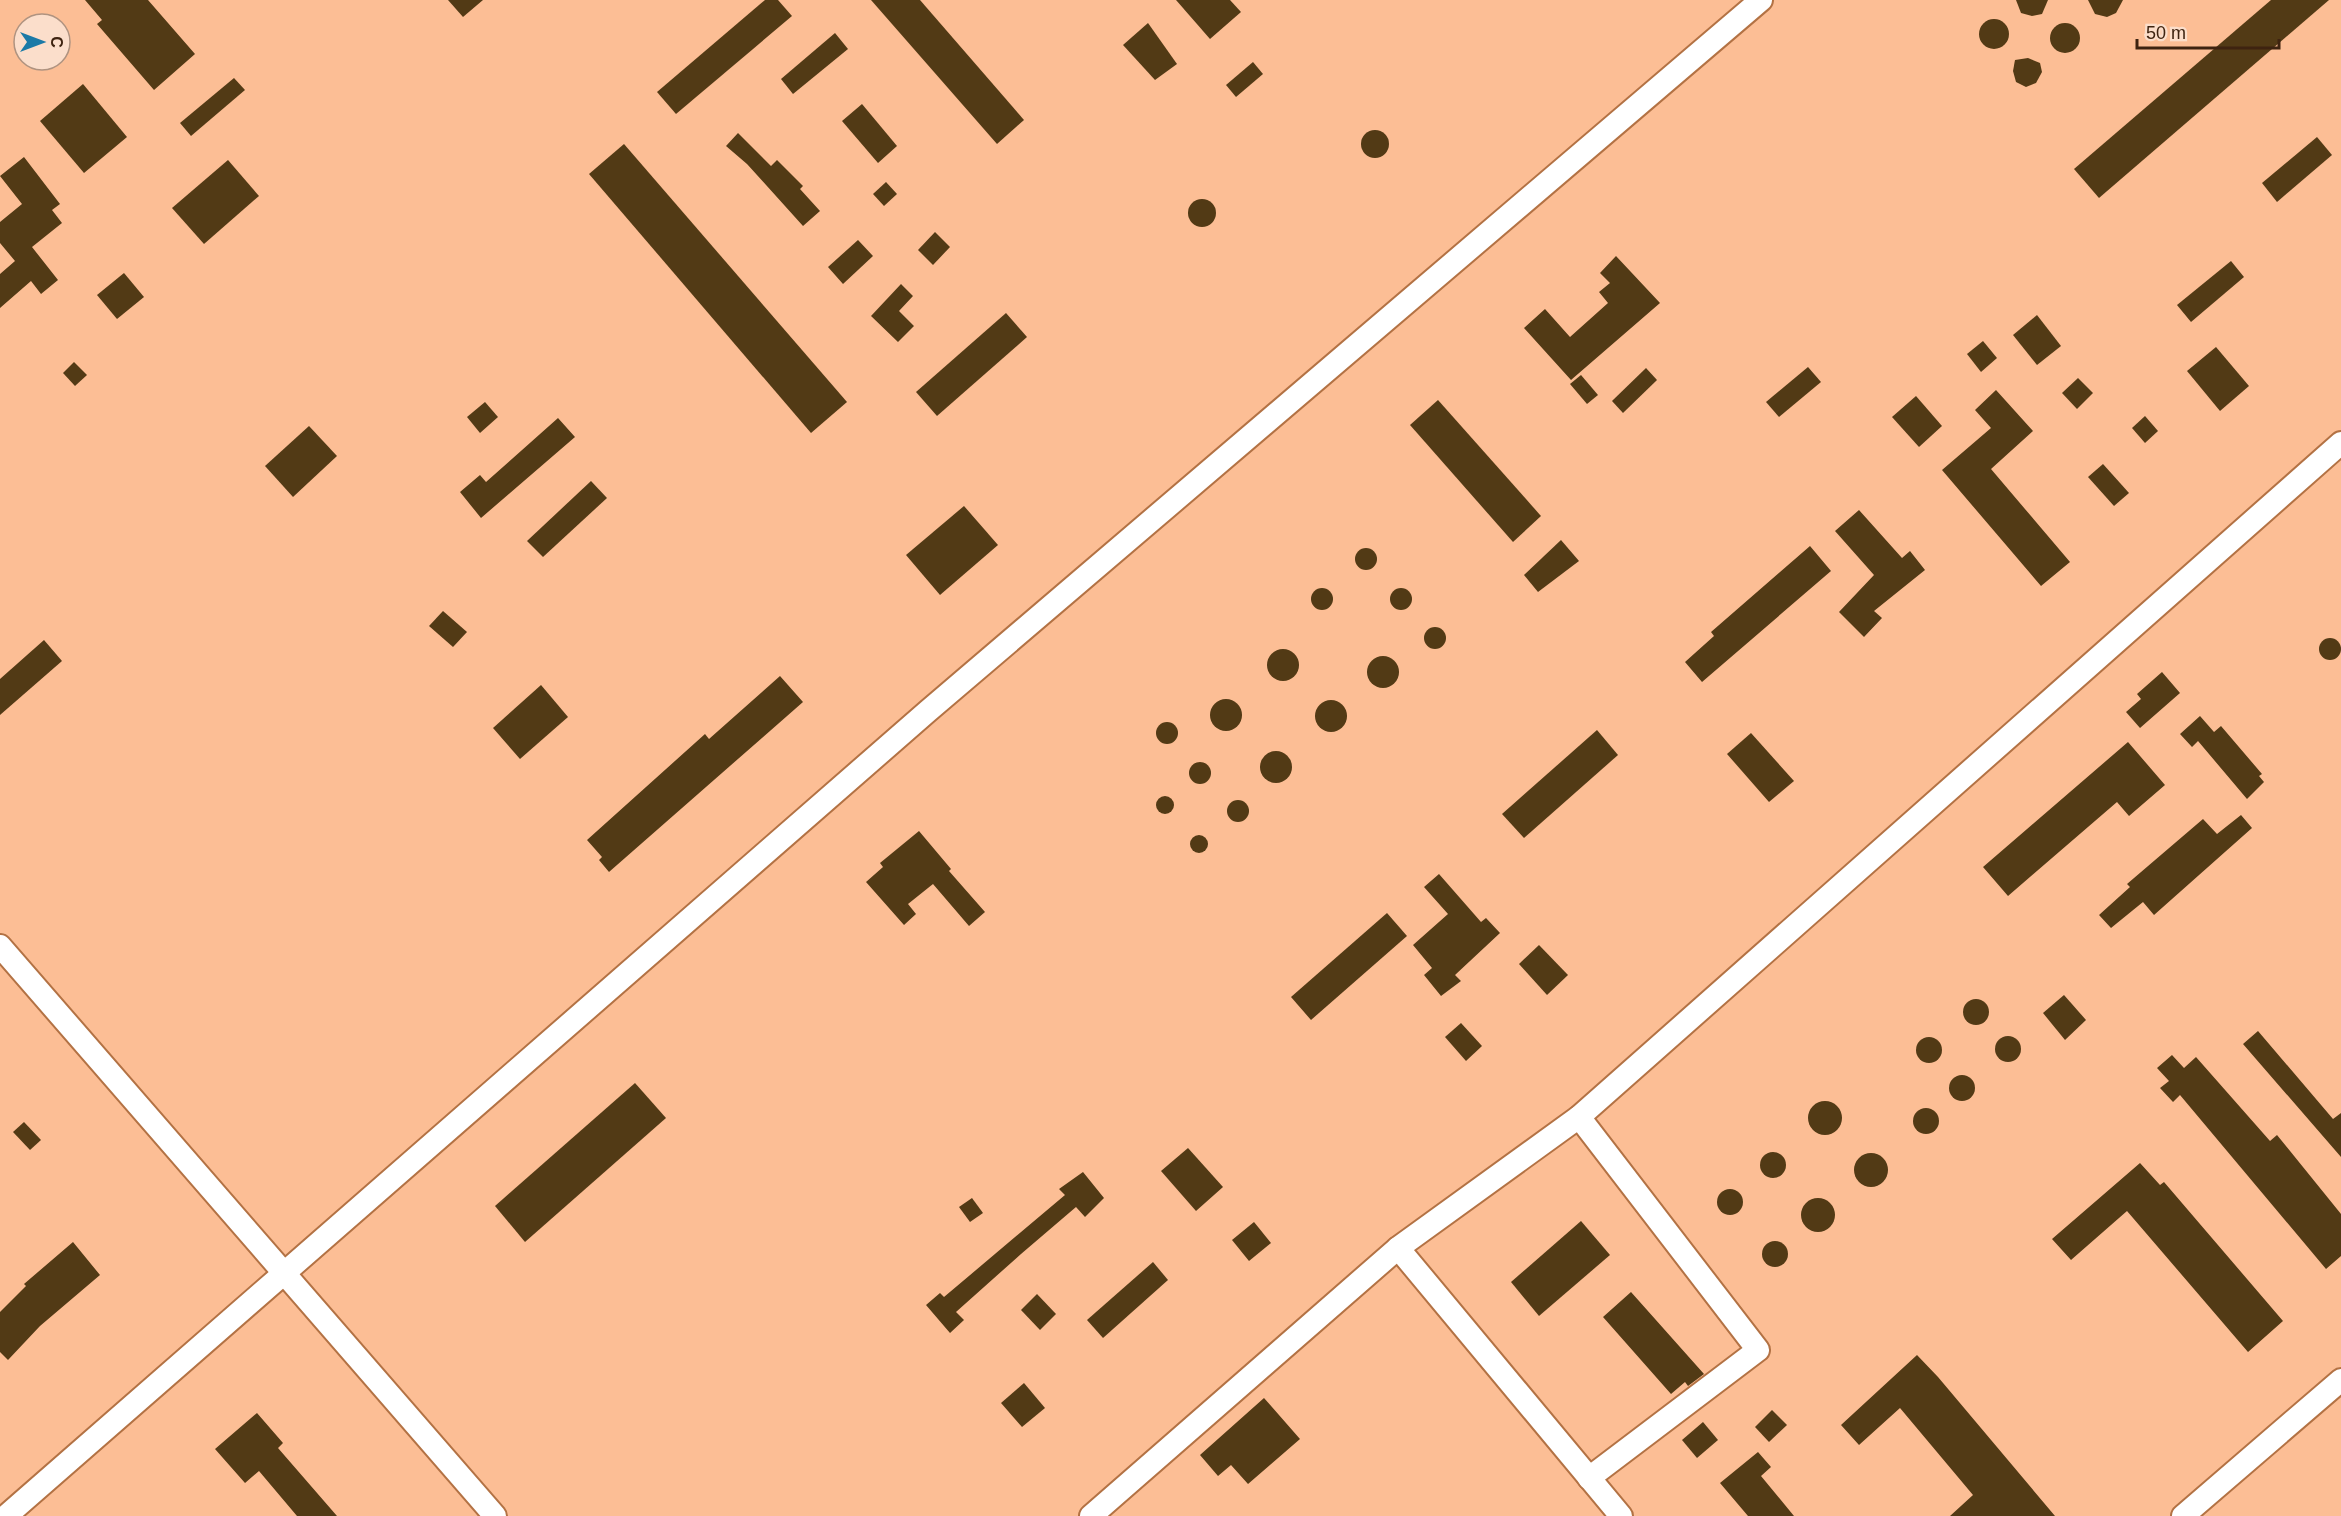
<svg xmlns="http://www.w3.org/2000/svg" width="2341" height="1516" font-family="Arial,sans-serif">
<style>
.built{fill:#fcbe95;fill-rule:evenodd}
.building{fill:#523a15}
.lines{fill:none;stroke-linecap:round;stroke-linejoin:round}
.minor-casing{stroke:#b37244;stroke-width:26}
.minor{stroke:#fff;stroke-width:22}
</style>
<rect width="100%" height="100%" fill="#f9ceb2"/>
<path class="built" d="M 0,0 L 2341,0 L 2341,1516 L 0,1516 ZM 24,24 L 60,24 L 60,60 L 24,60 Z"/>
<g class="building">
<path d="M 85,0 L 148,0 L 195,54 L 154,90 L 97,24 L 102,20 Z"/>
<path d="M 448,0 L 483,0 L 463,17 Z"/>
<path d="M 765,0 L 778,0 L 792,16 L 676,114 L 657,92 Z"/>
<path d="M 871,0 L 920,0 L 1024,120 L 997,144 Z"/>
<path d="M 1176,0 L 1230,0 L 1241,12 L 1210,39 Z"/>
<path d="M 2016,0 L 2048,0 L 2042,14 L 2032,16 L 2021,13 Z"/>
<path d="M 2088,0 L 2123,0 L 2116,13 L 2107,17 L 2095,14 Z"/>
<path d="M 2271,0 L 2329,0 L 2099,198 L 2074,169 Z"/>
<circle cx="1994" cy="34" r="15"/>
<path d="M 1148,23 L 1177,64 L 1155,80 L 1123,45 Z"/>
<circle cx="2065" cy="38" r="15"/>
<path d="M 835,33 L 848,49 L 793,94 L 781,79 Z"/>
<path d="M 2028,58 L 2040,63 L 2042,72 L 2036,83 L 2026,87 L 2016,82 L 2013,71 L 2015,60 Z"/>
<path d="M 1253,62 L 1263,74 L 1236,97 L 1226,85 Z"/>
<path d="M 234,78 L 245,90 L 191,136 L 180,123 Z"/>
<path d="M 83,84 L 127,137 L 84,173 L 40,121 Z"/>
<path d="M 862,104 L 897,146 L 878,163 L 842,121 Z"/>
<circle cx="1375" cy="144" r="14"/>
<path d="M 738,133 L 771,166 L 777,160 L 803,186 L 800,189 L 820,211 L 803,226 L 747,164 L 726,146 Z"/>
<path d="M 2317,137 L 2332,155 L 2277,202 L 2262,183 Z"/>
<path d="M 624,144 L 847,402 L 811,433 L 589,174 Z"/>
<path d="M 24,157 L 60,204 L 52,210 L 62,223 L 32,247 L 58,280 L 41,294 L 31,281 L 0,308 L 0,274 L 15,261 L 0,243 L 0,222 L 22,204 L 0,176 Z"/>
<path d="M 228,160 L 259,196 L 204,244 L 172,208 Z"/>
<path d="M 886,182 L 897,194 L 884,206 L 873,194 Z"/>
<circle cx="1202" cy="213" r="14"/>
<path d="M 935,232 L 950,247 L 933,265 L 918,250 Z"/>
<path d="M 858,240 L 873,256 L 843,284 L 828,267 Z"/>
<path d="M 1616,256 L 1660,303 L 1571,380 L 1524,328 L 1545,309 L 1570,337 L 1608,303 L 1599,292 L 1610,283 L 1600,273 Z"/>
<path d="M 2231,261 L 2244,277 L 2191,322 L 2177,305 Z"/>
<path d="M 124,273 L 144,297 L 117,319 L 97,295 Z"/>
<path d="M 901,284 L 913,296 L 899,311 L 914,326 L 898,342 L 871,316 Z"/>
<path d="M 1006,313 L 1027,337 L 937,416 L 916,392 Z"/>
<path d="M 2037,315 L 2061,346 L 2037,365 L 2013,335 Z"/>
<path d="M 1983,341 L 1997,358 L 1981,372 L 1967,354 Z"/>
<path d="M 2216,347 L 2249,386 L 2220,411 L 2187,371 Z"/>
<path d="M 74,362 L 87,375 L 75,386 L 63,373 Z"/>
<path d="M 1808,367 L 1821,382 L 1779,417 L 1766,402 Z"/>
<path d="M 1646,368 L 1657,380 L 1623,413 L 1612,401 Z"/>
<path d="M 1581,375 L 1598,395 L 1587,404 L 1570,384 Z"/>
<path d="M 2078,378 L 2093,393 L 2077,409 L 2062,393 Z"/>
<path d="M 1996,390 L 2033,431 L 1991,469 L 2070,562 L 2041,586 L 1942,470 L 1991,428 L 1975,410 Z"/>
<path d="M 1916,396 L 1942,426 L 1919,447 L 1892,417 Z"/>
<path d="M 1438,400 L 1541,516 L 1513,542 L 1410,425 Z"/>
<path d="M 485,402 L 498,417 L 480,433 L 467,417 Z"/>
<path d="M 2145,416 L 2158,431 L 2145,443 L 2132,428 Z"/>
<path d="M 558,418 L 575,437 L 481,518 L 460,492 L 480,475 L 486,482 Z"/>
<path d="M 309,426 L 337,456 L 293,497 L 265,466 Z"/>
<path d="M 2103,464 L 2129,493 L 2114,506 L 2088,477 Z"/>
<path d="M 591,481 L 607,498 L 543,557 L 527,541 Z"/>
<path d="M 964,506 L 998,545 L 940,595 L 906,555 Z"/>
<path d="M 1859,510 L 1902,558 L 1910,551 L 1925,570 L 1874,611 L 1882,618 L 1864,637 L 1839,612 L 1874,575 L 1835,531 Z"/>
<path d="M 1561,540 L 1579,561 L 1538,592 L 1524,575 Z"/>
<path d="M 1810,546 L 1831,571 L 1702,682 L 1685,662 L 1714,636 L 1711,632 Z"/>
<circle cx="1366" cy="559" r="11"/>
<circle cx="1401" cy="599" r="11"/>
<circle cx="1322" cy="599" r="11"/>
<path d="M 443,611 L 467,632 L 453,647 L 429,626 Z"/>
<circle cx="1435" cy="638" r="11"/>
<circle cx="2330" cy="649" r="11"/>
<path d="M 44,640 L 62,661 L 0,715 L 0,679 Z"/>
<circle cx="1283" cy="665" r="16"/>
<circle cx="1383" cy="672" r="16"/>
<path d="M 2162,672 L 2180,693 L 2140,728 L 2126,712 L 2141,699 L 2137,694 Z"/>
<path d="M 780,676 L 803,702 L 609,872 L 599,860 L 602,857 L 587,840 L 705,734 L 709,739 Z"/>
<path d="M 541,685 L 568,717 L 520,759 L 493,728 Z"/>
<circle cx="1226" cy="715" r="16"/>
<circle cx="1331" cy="716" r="16"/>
<path d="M 2200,716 L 2214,732 L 2221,726 L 2262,774 L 2259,776 L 2264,782 L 2247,799 L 2198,741 L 2192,747 L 2180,734 Z"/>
<circle cx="1167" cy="733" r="11"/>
<path d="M 1597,730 L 1618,755 L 1524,838 L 1502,814 Z"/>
<path d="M 1751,733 L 1794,781 L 1769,802 L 1727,754 Z"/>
<path d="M 2128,742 L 2165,785 L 2129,816 L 2117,802 L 2008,896 L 1983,867 Z"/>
<circle cx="1276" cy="767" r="16"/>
<circle cx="1200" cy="773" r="11"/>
<circle cx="1165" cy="805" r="9"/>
<circle cx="1238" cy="811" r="11"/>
<path d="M 2241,815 L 2252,828 L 2154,915 L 2143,902 L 2111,928 L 2099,915 L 2130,887 L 2127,884 L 2203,819 L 2217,834 Z"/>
<path d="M 919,831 L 951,869 L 949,871 L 985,912 L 969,926 L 933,884 L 908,904 L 916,914 L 904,925 L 866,882 L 883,867 L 880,863 Z"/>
<circle cx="1199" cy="844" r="9"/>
<path d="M 1439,874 L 1481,922 L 1486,918 L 1500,933 L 1455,975 L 1461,981 L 1441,996 L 1424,975 L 1432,968 L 1413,945 L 1448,914 L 1424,887 Z"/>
<path d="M 1387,913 L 1407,936 L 1311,1020 L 1291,997 Z"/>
<path d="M 1539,945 L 1568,975 L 1547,995 L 1519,964 Z"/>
<path d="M 2064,995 L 2086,1020 L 2065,1040 L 2043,1013 Z"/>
<circle cx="1976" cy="1012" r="13"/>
<path d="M 1461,1023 L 1482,1046 L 1466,1061 L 1445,1037 Z"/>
<path d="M 2258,1031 L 2333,1119 L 2341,1113 L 2341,1157 L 2243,1044 Z"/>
<circle cx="2008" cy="1049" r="13"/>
<circle cx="1929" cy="1050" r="13"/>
<path d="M 2172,1055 L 2184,1068 L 2196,1057 L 2270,1141 L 2277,1135 L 2341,1214 L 2341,1256 L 2326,1269 L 2180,1095 L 2173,1102 L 2160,1088 L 2169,1081 L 2157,1068 Z"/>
<circle cx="1962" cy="1088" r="13"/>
<path d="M 635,1083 L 666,1118 L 525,1242 L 495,1206 Z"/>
<circle cx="1825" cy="1118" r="17"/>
<circle cx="1926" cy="1121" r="13"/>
<path d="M 24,1122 L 41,1140 L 30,1150 L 13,1132 Z"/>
<path d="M 1188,1148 L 1223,1187 L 1196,1211 L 1161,1171 Z"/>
<circle cx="1773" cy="1165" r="13"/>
<circle cx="1871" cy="1170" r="17"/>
<path d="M 2140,1163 L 2160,1185 L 2164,1182 L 2283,1321 L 2248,1352 L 2127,1211 L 2071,1260 L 2052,1239 Z"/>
<path d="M 1083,1172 L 1104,1198 L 1085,1217 L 1076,1207 L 1021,1254 L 956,1312 L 964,1320 L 950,1333 L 926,1305 L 940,1293 L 944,1297 L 1065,1195 L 1059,1189 Z"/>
<circle cx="1730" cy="1202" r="13"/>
<circle cx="1818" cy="1215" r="17"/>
<path d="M 972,1198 L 983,1213 L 970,1222 L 959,1207 Z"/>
<path d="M 1581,1221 L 1610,1255 L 1539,1316 L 1511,1282 Z"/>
<path d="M 1254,1222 L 1271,1243 L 1249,1261 L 1232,1240 Z"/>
<circle cx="1775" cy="1254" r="13"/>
<path d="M 73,1242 L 100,1275 L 40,1326 L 8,1360 L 0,1352 L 0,1312 L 26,1286 L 24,1284 Z"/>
<path d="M 1153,1262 L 1168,1280 L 1103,1338 L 1087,1320 Z"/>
<path d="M 1631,1292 L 1704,1374 L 1688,1386 L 1685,1382 L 1671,1394 L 1603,1317 Z"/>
<path d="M 1037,1294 L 1056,1314 L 1040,1330 L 1021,1310 Z"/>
<path d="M 1917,1355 L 1938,1377 L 2055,1516 L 1950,1516 L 1973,1495 L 1900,1408 L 1859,1445 L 1841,1425 Z"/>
<path d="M 1024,1383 L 1045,1408 L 1022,1427 L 1001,1403 Z"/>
<path d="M 1264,1398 L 1300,1439 L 1248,1484 L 1231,1465 L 1218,1476 L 1200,1455 Z"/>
<path d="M 1772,1410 L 1787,1425 L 1769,1442 L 1755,1427 Z"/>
<path d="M 257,1413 L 283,1443 L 278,1448 L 337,1516 L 297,1516 L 259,1471 L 245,1483 L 215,1449 Z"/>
<path d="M 1703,1422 L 1718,1440 L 1697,1458 L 1682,1440 Z"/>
<path d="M 1758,1452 L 1771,1467 L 1761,1476 L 1794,1516 L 1748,1516 L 1720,1483 Z"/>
</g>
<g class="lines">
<g class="minor-casing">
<g id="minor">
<path d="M 0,946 L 495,1516"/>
<path d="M 1579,1117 L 1758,1350 L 1589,1478"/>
<path d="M 1398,1248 L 1621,1516"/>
<path d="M 6,1516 L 928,711 L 1761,0"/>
<path d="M 1091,1516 L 1398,1248 L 1579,1117 L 2341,443"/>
<path d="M 2183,1516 L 2341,1380"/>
</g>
</g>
<use href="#minor" class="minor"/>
</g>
<g transform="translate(42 42) rotate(90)"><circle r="28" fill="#fbdecb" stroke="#af9380" stroke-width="1.5"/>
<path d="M0-4.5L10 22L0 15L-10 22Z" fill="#1b7aa7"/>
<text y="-9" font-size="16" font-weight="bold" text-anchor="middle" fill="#3e2310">С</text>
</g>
<path d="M2137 39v9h142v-9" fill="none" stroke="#3e2310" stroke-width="3"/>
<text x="2146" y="39" font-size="18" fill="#3e2310" stroke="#fbdecb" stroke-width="4.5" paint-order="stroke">50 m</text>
</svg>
